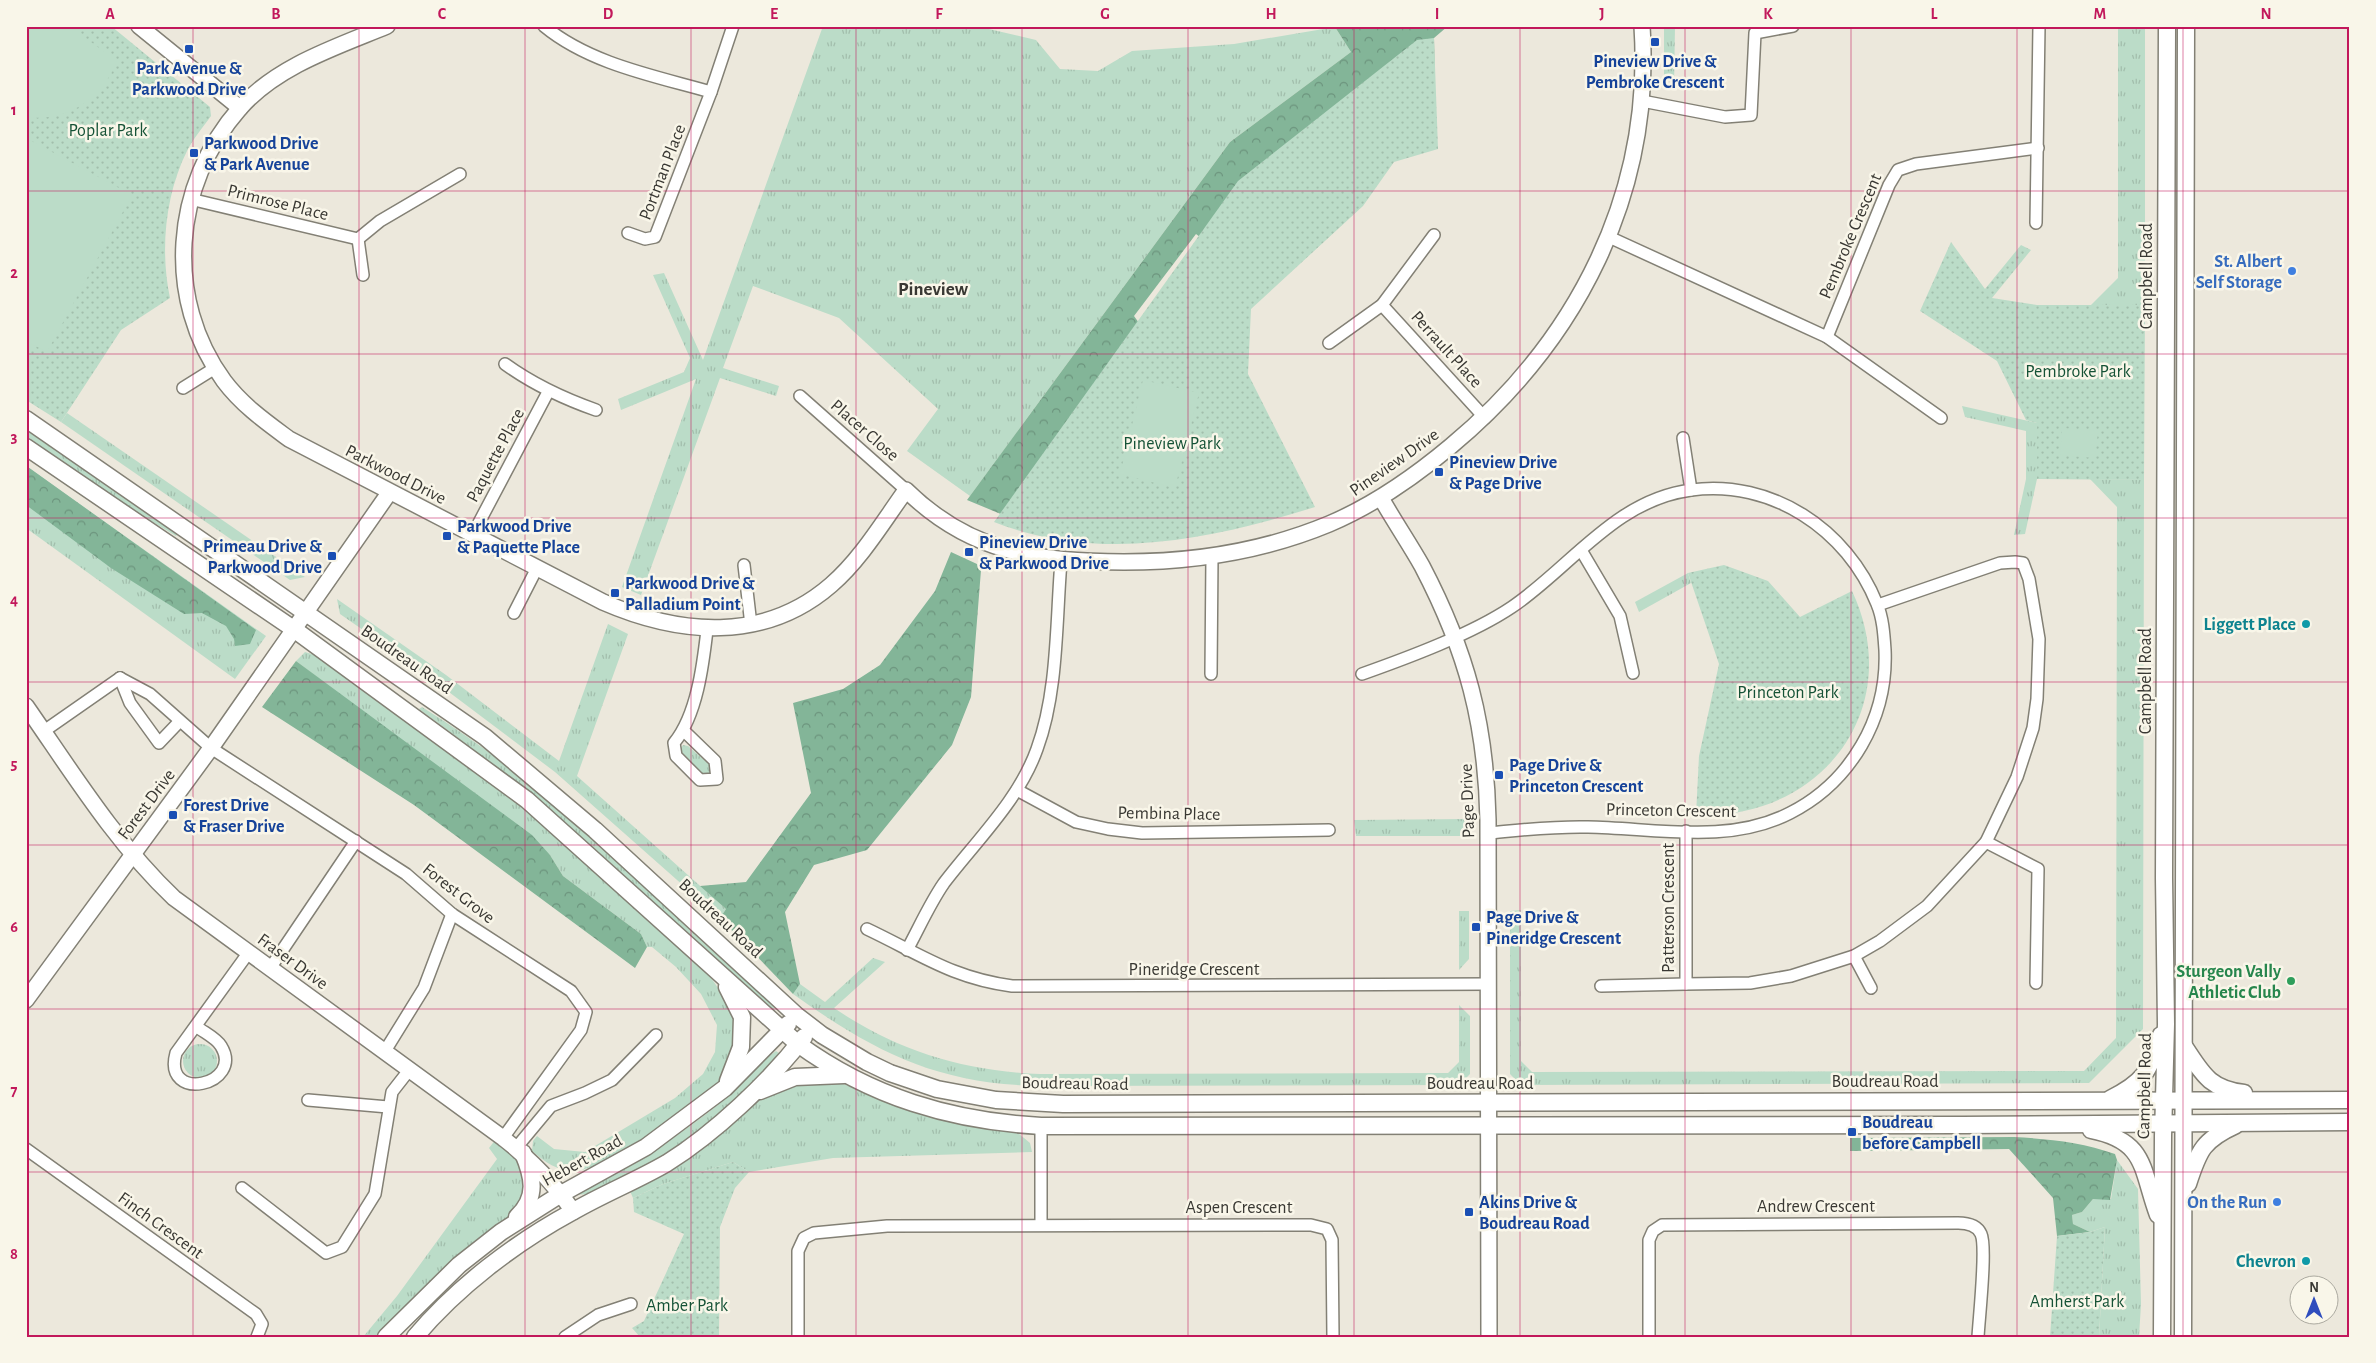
<svg xmlns="http://www.w3.org/2000/svg" width="2376" height="1363" font-family="'Alegreya Sans',sans-serif">
<style>
.grass{fill:url(#grass-tufts)}
.forest{fill:url(#forest-crowns)}
.park{fill:url(#park-dots)}
.garden{fill:#bbdcc8}
.lines{fill:none;stroke-linecap:round;stroke-linejoin:round}
.minor-casing{stroke:#838075;stroke-width:14}
.tertiary-casing{stroke:#838075;stroke-width:18}
.secondary-casing{stroke:#838075;stroke-width:19}
.minor{stroke:#fff;stroke-width:11}
.tertiary{stroke:#fff;stroke-width:15}
.secondary{stroke:#fff;stroke-width:16}
.grid{fill:none;stroke:#c2185b;stroke-width:1;stroke-opacity:0.55}
.transit-dot{fill:#1a4fb4;stroke:#f9f6e9;stroke-width:2}
.shop-dot{fill:#3f7fe0;stroke:#f9f6e9;stroke-width:2}
.culture-dot{fill:#0f9aa8;stroke:#f9f6e9;stroke-width:2}
.leisure-dot{fill:#2e9e5b;stroke:#f9f6e9;stroke-width:2}
.labels{text-anchor:middle;stroke-width:5;stroke-linejoin:round;paint-order:stroke}
.transit-label{font-size:18px;font-weight:bold;fill:#164399;stroke:#f9f6e9;text-anchor:start}
.park-label{font-size:18px;fill:#155236;stroke:#f9f6e9}
.street-label{font-size:18px;fill:#393833;stroke:#f9f6e9}
.shop-label{font-size:18px;font-weight:bold;fill:#366cbe;stroke:#f9f6e9;text-anchor:end}
.culture-label{font-size:18px;font-weight:bold;fill:#0d838f;stroke:#f9f6e9;text-anchor:end}
.leisure-label{font-size:18px;font-weight:bold;fill:#27864d;stroke:#f9f6e9;text-anchor:end}
.neighbourhood-label{font-size:19px;font-weight:bold;fill:#393833;stroke:#f9f6e9}
.neatline{fill:none;stroke:#c2185b;stroke-width:2}
.grid-label{font-size:16px;text-anchor:middle;font-weight:bold;fill:#c2185b}
</style>
<defs>
<pattern id="grass-tufts" width="24" height="20" patternUnits="userSpaceOnUse" patternTransform="scale(1.25)"><rect width="24" height="20" fill="#bbdcc8"/><path d="M3 7l-1-3M5 7V3M7 7l1-3M15 17l-1-3M17 17v-4M19 17l1-3" fill="none" stroke="#a2beac"/></pattern>
<pattern id="forest-crowns" width="20" height="18" patternUnits="userSpaceOnUse" patternTransform="scale(1.25)"><rect width="20" height="18" fill="#83b598"/><path d="M2 6a3 3 0 1 1 6 0M12 15a3 3 0 1 1 6 0" fill="none" stroke="#6c947d"/></pattern>
<pattern id="park-dots" width="8" height="8" patternUnits="userSpaceOnUse" patternTransform="scale(1.25)"><rect width="8" height="8" fill="#bbdcc8"/><path d="M2 2h.1M6 6h.1" fill="none" stroke="#a2beac" stroke-width="1.8" stroke-linecap="round"/></pattern>
</defs>
<rect width="100%" height="100%" fill="#ece8dc"/>
<g class="grass">
<path d="M 823,26 L 976,26 L 1036,40 L 1060,69 L 1098,71 L 1132,51 L 1234,44 L 1335,27 L 1351,52 L 1230,142 L 970,496 L 907,451 L 938,409 L 839,318 L 753,286 L 723,368 L 779,386 L 776,396 L 720,378 L 641,595 L 622,587 L 696,379 L 621,410 L 618,399 L 684,372 L 690,358 L 653,275 L 664,273 L 703,360 Z"/>
<path d="M 1664,26 L 1675,26 L 1674,87 L 1664,74 Z"/>
<path d="M 2118,26 L 2145,26 L 2145,305 L 2091,305 L 2118,278 Z"/>
<path d="M 1962,406 L 2037,423 L 2037,479 L 2025,534 L 2014,535 L 2026,479 L 2026,431 L 1965,417 Z"/>
<path d="M 67,413 L 305,577 L 290,580 L 61,422 Z"/>
<path d="M 26,430 L 178,533 L 176,536 L 128,507 L 26,439 Z"/>
<path d="M 26,466 L 266,636 L 235,679 L 26,528 Z"/>
<path d="M 2090,479 L 2144,480 L 2143,1029 L 2089,1083 L 1521,1085 L 1510,1074 L 1510,911 L 1521,910 L 1521,1061 L 1532,1072 L 2084,1071 L 2116,1038 L 2117,507 Z"/>
<path d="M 1688,573 L 1691,583 L 1639,612 L 1635,602 Z"/>
<path d="M 337,599 L 446,675 L 559,761 L 608,624 L 628,634 L 577,776 L 726,909 L 720,918 L 555,772 L 409,662 L 340,614 Z"/>
<path d="M 305,652 L 315,655 L 442,744 L 566,842 L 711,978 C 724,995 739,1021 735,1044 C 733,1054 726,1070 721,1079 C 706,1105 604,1170 575,1171 C 557,1171 545,1162 532,1151 L 533,1141 L 537,1136 L 554,1149 L 585,1152 L 675,1098 L 703,1074 L 715,1052 L 717,1025 L 701,994 L 676,967 L 652,947 L 647,947 L 641,934 L 563,876 L 550,855 L 296,661 Z"/>
<path d="M 422,707 C 550,786 656,896 766,998 L 773,1006 L 777,1015 L 772,1015 C 703,949 635,883 563,821 C 517,782 468,745 419,709 Z"/>
<path d="M 683,745 L 688,746 L 711,766 L 711,774 L 704,775 L 681,753 L 680,749 Z"/>
<path d="M 1469,819 L 1469,836 L 1356,836 L 1354,820 Z"/>
<path d="M 1459,911 L 1469,911 L 1469,959 L 1459,970 Z"/>
<path d="M 873,958 L 885,962 L 834,1008 C 897,1051 964,1071 1040,1074 L 1448,1073 L 1459,1062 L 1459,1005 L 1470,1016 L 1470,1074 L 1459,1085 L 1040,1086 C 937,1084 876,1053 793,994 L 800,984 L 825,1002 Z"/>
<circle cx="200" cy="1061" r="17"/>
<path d="M 776,1051 L 779,1053 C 752,1092 691,1140 651,1164 C 638,1171 625,1176 612,1183 C 601,1188 589,1197 576,1194 C 623,1169 668,1144 710,1111 C 734,1093 752,1068 776,1051 Z"/>
<path d="M 821,1081 L 841,1083 L 922,1115 L 950,1122 L 1018,1133 L 1030,1143 L 1032,1152 L 833,1158 L 749,1172 L 733,1162 L 663,1184 L 633,1198 L 630,1191 L 724,1128 L 761,1098 L 793,1083 Z"/>
<path d="M 496,1139 L 519,1161 L 525,1187 L 520,1203 L 512,1216 L 472,1245 L 424,1287 L 378,1337 L 363,1337 L 397,1296 L 497,1159 L 489,1148 Z"/>
<path d="M 2117,1160 L 2138,1189 L 2141,1304 L 2139,1337 L 2099,1337 L 2105,1227 L 2090,1232 L 2073,1224 L 2072,1215 L 2082,1212 L 2093,1199 L 2111,1199 Z"/>
</g>
<g class="forest">
<path d="M 1340,26 L 1448,26 L 1434,38 L 1435,83 L 1209,244 L 1196,234 L 1134,316 L 1149,337 L 1037,529 L 967,500 L 1230,142 L 1351,52 L 1335,27 Z"/>
<path d="M 28,467 L 256,630 L 250,644 L 235,646 L 234,639 L 226,626 L 202,613 L 184,614 L 111,568 L 26,505 L 26,468 Z"/>
<path d="M 951,552 L 977,564 L 981,570 L 971,697 L 952,745 L 867,850 L 814,865 L 785,912 L 800,984 L 793,994 L 720,918 L 726,909 L 700,886 L 746,882 L 811,793 L 793,703 L 843,689 L 880,665 L 935,591 Z"/>
<path d="M 296,661 L 532,835 L 550,855 L 563,876 L 641,934 L 647,947 L 635,968 L 414,805 L 262,707 Z"/>
<path d="M 2014,1137 C 2049,1139 2082,1142 2115,1154 L 2117,1160 L 2110,1200 L 2093,1199 L 2082,1212 L 2072,1215 L 2073,1224 L 2090,1232 L 2057,1236 L 2053,1198 L 2009,1149 L 1850,1151 L 1850,1138 Z"/>
</g>
<g class="park">
<path d="M 26,26 L 111,26 L 210,107 L 211,116 C 203,127 193,139 187,151 C 165,195 160,251 170,298 L 121,330 L 61,422 L 26,400 Z"/>
<path d="M 1434,38 L 1438,149 L 1394,162 L 1363,206 L 1251,309 L 1248,374 L 1315,507 C 1211,540 1099,563 994,522 L 1238,181 L 1417,40 Z"/>
<path d="M 1951,242 L 1985,289 L 2021,245 L 2031,250 L 1992,298 L 2037,305 L 2145,305 L 2144,480 L 2037,479 L 2037,423 L 2026,420 L 1997,361 L 1920,311 Z"/>
<path d="M 1724,565 L 1768,581 L 1800,617 L 1852,591 C 1907,708 1822,820 1696,815 L 1699,756 L 1719,664 L 1688,573 Z"/>
<path d="M 733,1162 L 749,1172 L 735,1188 L 720,1227 L 719,1337 L 640,1337 L 632,1328 L 644,1321 L 684,1234 L 634,1212 L 633,1198 L 663,1184 Z"/>
<path d="M 2105,1227 L 2099,1337 L 2050,1337 L 2057,1236 L 2090,1232 Z"/>
</g>
<g class="garden">
<path d="M 26,26 L 69,26 L 117,61 C 102,99 68,122 26,117 Z"/>
<path d="M 26,138 L 132,195 L 47,352 L 26,341 Z"/>
<path d="M 1143,380 L 1199,393 L 1175,488 L 1120,474 Z"/>
<path d="M 2062,428 L 2098,431 L 2095,458 L 2060,455 Z"/>
</g>
<g class="lines">
<g class="minor-casing">
<g id="minor">
<path d="M 544,26 C 590,64 655,76 711,92"/>
<path d="M 1642,101 L 1725,117 L 1751,115 L 1755,33 L 1793,26"/>
<path d="M 190,199 L 358,239"/>
<path d="M 2036,223 L 2039,26"/>
<path d="M 628,233 L 645,239 L 655,237 L 711,92 L 733,26"/>
<path d="M 1609,237 L 1827,337 L 1941,418"/>
<path d="M 358,239 L 380,221 L 460,174"/>
<path d="M 358,239 L 363,275"/>
<path d="M 1382,305 L 1485,418"/>
<path d="M 1827,337 L 1889,185 L 1898,170 L 1916,164 L 2038,148"/>
<path d="M 1329,343 L 1382,305 L 1434,235"/>
<path d="M 505,364 C 534,385 562,398 596,410"/>
<path d="M 183,388 L 215,368"/>
<path d="M 800,396 L 906,490"/>
<path d="M 1683,438 L 1691,490"/>
<path d="M 473,534 L 548,392"/>
<path d="M 1581,550 L 1620,616 L 1633,673"/>
<path d="M 744,565 L 751,625"/>
<path d="M 514,613 L 537,568"/>
<path d="M 1211,674 L 1212,556"/>
<path d="M 1362,674 C 1407,658 1472,634 1512,607 C 1571,567 1615,500 1691,490 C 1771,479 1847,529 1877,604 C 1883,618 1884,635 1885,650 C 1888,718 1851,782 1790,813 C 1728,845 1654,828 1588,827 C 1554,826 1521,830 1488,833"/>
<path d="M 120,678 L 150,694 L 211,748 L 406,874 L 452,914 L 571,991 L 586,1012 L 581,1030 L 503,1138"/>
<path d="M 120,678 L 130,703 L 159,743 L 179,722"/>
<path d="M 44,731 L 120,678"/>
<path d="M 684,731 L 715,761 L 717,779 L 700,780 L 676,756 L 674,743 C 697,715 703,665 707,630"/>
<path d="M 1017,790 L 1076,822 L 1108,829 L 1142,833 L 1329,830"/>
<path d="M 1686,831 L 1686,984 L 1750,983 L 1791,976 L 1854,956 L 1880,941 L 1927,906 L 1986,842 L 2017,777 L 2033,728 L 2037,699 L 2039,639 L 2029,579 L 2023,563 L 2015,562 L 2000,563 L 1878,605"/>
<path d="M 1986,842 L 2038,869 L 2036,983"/>
<path d="M 867,929 C 920,954 952,978 1012,986 L 1488,984"/>
<path d="M 907,950 C 919,928 930,903 944,883 C 976,841 1019,800 1037,749 C 1058,692 1056,622 1061,561"/>
<path d="M 1854,956 L 1871,988"/>
<path d="M 271,967 L 356,841"/>
<path d="M 1601,986 L 1686,984"/>
<path d="M 197,1027 C 205,1033 216,1038 221,1046 C 245,1085 162,1104 176,1053 L 249,952"/>
<path d="M 385,1051 L 424,988 L 452,914"/>
<path d="M 308,1100 L 388,1107"/>
<path d="M 1041,1126 L 1041,1225"/>
<path d="M 516,1148 L 551,1106 L 585,1093 L 612,1080 L 656,1035"/>
<path d="M 26,1149 L 256,1314 L 262,1324 L 257,1337"/>
<path d="M 242,1188 L 326,1253 L 342,1247 L 375,1194 L 392,1092 L 410,1069"/>
<path d="M 565,1337 L 598,1315 L 631,1304"/>
<path d="M 798,1337 L 798,1251 L 804,1238 L 814,1233 L 887,1226 L 1311,1225 L 1327,1229 L 1332,1240 L 1333,1337"/>
<path d="M 1649,1337 L 1649,1240 L 1653,1231 L 1662,1225 L 1958,1223 C 1968,1223 1977,1225 1981,1234 C 1987,1247 1979,1318 1978,1337"/>
</g>
</g>
<g class="tertiary-casing">
<g id="tertiary">
<path d="M 139,26 L 240,108"/>
<path d="M 387,26 C 336,47 277,66 240,108 C 172,185 164,299 224,381 C 242,405 266,422 289,439 L 603,602 C 679,635 764,643 831,585 C 861,559 883,522 906,490 C 970,553 1038,562 1124,562 C 1194,562 1264,551 1329,524 C 1374,505 1414,477 1451,446 C 1578,340 1653,193 1642,26"/>
<path d="M 1381,498 C 1394,521 1409,543 1422,566 C 1467,652 1486,724 1488,820 L 1489,1337"/>
<path d="M 26,706 C 72,772 115,842 174,898 L 503,1138 C 530,1159 554,1183 573,1211"/>
<path d="M 26,1000 L 211,748 L 389,493"/>
</g>
</g>
<g class="secondary-casing">
<g id="secondary">
<path d="M 26,419 L 485,737 L 595,830 L 796,1015 L 822,1035 L 867,1062 L 890,1073 L 937,1089 L 996,1100 L 1063,1104 L 2350,1100"/>
<path d="M 26,447 L 295,630 L 527,800 L 798,1044 C 871,1097 951,1121 1041,1126 L 1963,1125 L 2350,1122"/>
<path d="M 727,987 L 742,1017 L 741,1047 L 728,1081"/>
<path d="M 2184,1046 C 2202,1073 2209,1089 2244,1093"/>
<path d="M 760,1091 L 795,1077 L 844,1075"/>
<path d="M 2110,1099 C 2146,1081 2148,1072 2161,1035"/>
<path d="M 2091,1130 C 2147,1141 2141,1169 2158,1215"/>
<path d="M 2188,1184 C 2199,1150 2203,1140 2236,1125"/>
<path d="M 517,1217 C 538,1197 533,1177 523,1153"/>
<path d="M 386,1337 L 459,1265 L 501,1232 L 561,1194 L 646,1147 L 725,1088 L 788,1024"/>
<path d="M 415,1337 C 457,1287 515,1243 572,1212 C 603,1194 636,1181 667,1163 C 715,1133 769,1082 804,1037"/>
<path d="M 2162,1337 L 2163,1136 L 2166,1024 L 2164,878 L 2167,26"/>
<path d="M 2183,1337 L 2186,26"/>
</g>
</g>
<use href="#minor" class="minor"/>
<use href="#tertiary" class="tertiary"/>
<use href="#secondary" class="secondary"/>
</g>
<path class="grid" d="M 193,26 L 193,1337M 359,26 L 359,1337M 525,26 L 525,1337M 691,26 L 691,1337M 856,26 L 856,1337M 1022,26 L 1022,1337M 1188,26 L 1188,1337M 1354,26 L 1354,1337M 1520,26 L 1520,1337M 1685,26 L 1685,1337M 1851,26 L 1851,1337M 2017,26 L 2017,1337M 2183,26 L 2183,1337M 26,191 L 2350,191M 26,354 L 2350,354M 26,518 L 2350,518M 26,682 L 2350,682M 26,845 L 2350,845M 26,1009 L 2350,1009M 26,1172 L 2350,1172"/>
<g class="transit-dot">
<rect x="1650" y="37" width="10" height="10" rx="2.5"/>
<rect x="184" y="44" width="10" height="10" rx="2.5"/>
<rect x="189" y="148" width="10" height="10" rx="2.5"/>
<rect x="1434" y="467" width="10" height="10" rx="2.5"/>
<rect x="442" y="531" width="10" height="10" rx="2.5"/>
<rect x="964" y="547" width="10" height="10" rx="2.5"/>
<rect x="327" y="551" width="10" height="10" rx="2.5"/>
<rect x="610" y="588" width="10" height="10" rx="2.5"/>
<rect x="1494" y="770" width="10" height="10" rx="2.5"/>
<rect x="168" y="810" width="10" height="10" rx="2.5"/>
<rect x="1471" y="922" width="10" height="10" rx="2.5"/>
<rect x="1847" y="1127" width="10" height="10" rx="2.5"/>
<rect x="1464" y="1207" width="10" height="10" rx="2.5"/>
</g>
<g class="shop-dot">
<circle cx="2292" cy="271" r="5"/>
<circle cx="2277" cy="1202" r="5"/>
</g>
<g class="culture-dot">
<circle cx="2306" cy="624" r="5"/>
<circle cx="2306" cy="1261" r="5"/>
</g>
<circle class="leisure-dot" cx="2291" cy="981" r="5"/>
<g class="labels">
<g class="transit-label">
<text x="1655" y="67" text-anchor="middle">Pineview Drive &amp;<tspan x="1655" dy="21">Pembroke Crescent</tspan></text>
<text x="189" y="74" text-anchor="middle">Park Avenue &amp;<tspan x="189" dy="21">Parkwood Drive</tspan></text>
<text x="204" y="149">Parkwood Drive<tspan x="204" dy="21">&amp; Park Avenue</tspan></text>
<text x="1449" y="468">Pineview Drive<tspan x="1449" dy="21">&amp; Page Drive</tspan></text>
<text x="457" y="532">Parkwood Drive<tspan x="457" dy="21">&amp; Paquette Place</tspan></text>
<text x="979" y="548">Pineview Drive<tspan x="979" dy="21">&amp; Parkwood Drive</tspan></text>
<text x="322" y="552" text-anchor="end">Primeau Drive &amp;<tspan x="322" dy="21">Parkwood Drive</tspan></text>
<text x="625" y="589">Parkwood Drive &amp;<tspan x="625" dy="21">Palladium Point</tspan></text>
<text x="1509" y="771">Page Drive &amp;<tspan x="1509" dy="21">Princeton Crescent</tspan></text>
<text x="183" y="811">Forest Drive<tspan x="183" dy="21">&amp; Fraser Drive</tspan></text>
<text x="1486" y="923">Page Drive &amp;<tspan x="1486" dy="21">Pineridge Crescent</tspan></text>
<text x="1862" y="1128">Boudreau<tspan x="1862" dy="21">before Campbell</tspan></text>
<text x="1479" y="1208">Akins Drive &amp;<tspan x="1479" dy="21">Boudreau Road</tspan></text>
</g>
<g class="park-label">
<text x="108" y="136">Poplar Park</text>
<text x="2078" y="377">Pembroke Park</text>
<text x="1172" y="449">Pineview Park</text>
<text x="1788" y="698">Princeton Park</text>
<text x="2077" y="1307">Amherst Park</text>
<text x="687" y="1311">Amber Park</text>
</g>
<g class="street-label">
<text transform="translate(662 172) rotate(-69)" y="6">Portman Place</text>
<text transform="translate(278 202) rotate(14)" y="6">Primrose Place</text>
<text transform="translate(1850 236) rotate(-67)" y="6">Pembroke Crescent</text>
<text transform="translate(2146 276) rotate(-90)" y="6">Campbell Road</text>
<text transform="translate(1447 349) rotate(48)" y="6">Perrault Place</text>
<text transform="translate(865 430) rotate(41)" y="6">Placer Close</text>
<text transform="translate(495 455) rotate(-62)" y="6">Paquette Place</text>
<text transform="translate(1394 462) rotate(-35)" y="6">Pineview Drive</text>
<text transform="translate(396 474) rotate(27)" y="6">Parkwood Drive</text>
<text transform="translate(407 659) rotate(35)" y="6">Boudreau Road</text>
<text transform="translate(2145 681) rotate(-90)" y="6">Campbell Road</text>
<text transform="translate(1467 801) rotate(-92)" y="6">Page Drive</text>
<text transform="translate(146 804) rotate(-53)" y="6">Forest Drive</text>
<text transform="translate(1671 810) rotate(1)" y="6">Princeton Crescent</text>
<text transform="translate(1169 813) rotate(1)" y="6">Pembina Place</text>
<text transform="translate(459 893) rotate(38)" y="6">Forest Grove</text>
<text transform="translate(1668 908) rotate(-90)" y="6">Patterson Crescent</text>
<text transform="translate(721 918) rotate(43)" y="6">Boudreau Road</text>
<text transform="translate(293 961) rotate(36)" y="6">Fraser Drive</text>
<text x="1194" y="975">Pineridge Crescent</text>
<text x="1885" y="1087">Boudreau Road</text>
<text transform="translate(1075 1083) rotate(1)" y="6">Boudreau Road</text>
<text x="1480" y="1089">Boudreau Road</text>
<text transform="translate(2144 1086) rotate(-89)" y="6">Campbell Road</text>
<text transform="translate(582 1160) rotate(-29)" y="6">Hebert Road</text>
<text x="1816" y="1212">Andrew Crescent</text>
<text x="1239" y="1213">Aspen Crescent</text>
<text transform="translate(161 1225) rotate(36)" y="6">Finch Crescent</text>
</g>
<g class="shop-label">
<text x="2282" y="267">St. Albert<tspan x="2282" dy="21">Self Storage</tspan></text>
<text x="2267" y="1208">On the Run</text>
</g>
<g class="culture-label">
<text x="2296" y="630">Liggett Place</text>
<text x="2296" y="1267">Chevron</text>
</g>
<g class="leisure-label">
<text x="2281" y="977">Sturgeon Vally<tspan x="2281" dy="21">Athletic Club</tspan></text>
</g>
<g class="neighbourhood-label">
<text x="933" y="295">Pineview</text>
</g>
</g>
<rect width="2376" height="1363" fill="none" stroke="#f9f6e9" stroke-width="55"/>
<g transform="translate(2314 1300)"><circle r="24" fill="#f9f6e9" stroke="#acaaa0"/>
<path d="M0-4L9 19L0 12L-9 19Z" fill="#2f4dbd"/>
<text y="-8" font-size="14" font-weight="bold" text-anchor="middle" fill="#393833">N</text>
</g>
<rect x="28" y="28" width="2320" height="1308" class="neatline"/>
<g class="grid-label">
<text x="110" y="19">A</text>
<text x="276" y="19">B</text>
<text x="442" y="19">C</text>
<text x="608" y="19">D</text>
<text x="774" y="19">E</text>
<text x="939" y="19">F</text>
<text x="1105" y="19">G</text>
<text x="1271" y="19">H</text>
<text x="1437" y="19">I</text>
<text x="1602" y="19">J</text>
<text x="1768" y="19">K</text>
<text x="1934" y="19">L</text>
<text x="2100" y="19">M</text>
<text x="2266" y="19">N</text>
<text x="14" y="115">1</text>
<text x="14" y="278">2</text>
<text x="14" y="442">3</text>
<text x="14" y="605">4</text>
<text x="14" y="769">5</text>
<text x="14" y="932">6</text>
<text x="14" y="1096">7</text>
<text x="14" y="1259">8</text>
</g>
</svg>
